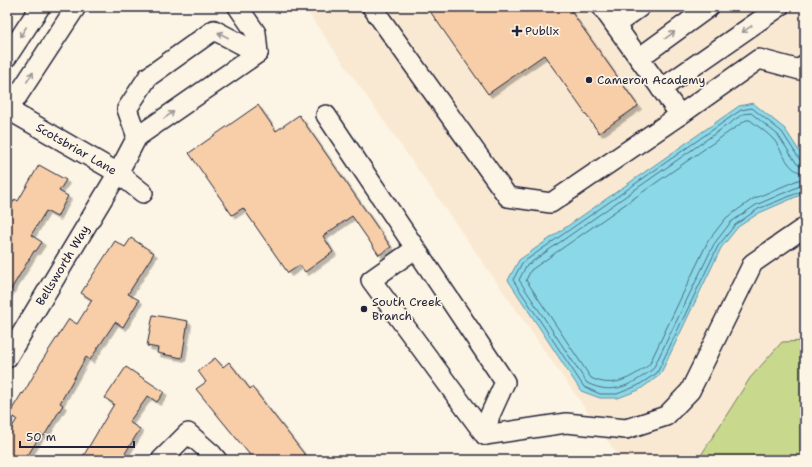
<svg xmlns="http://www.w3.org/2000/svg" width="812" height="467" font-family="'Shantell Sans',sans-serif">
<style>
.built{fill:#fae9d2}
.green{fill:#c8d88c;stroke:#757d64}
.water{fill:#8bd9e8;stroke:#6190a3}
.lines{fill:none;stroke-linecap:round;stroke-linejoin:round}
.shore{stroke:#4c6b80;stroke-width:1}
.building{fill:#f7cea7;stroke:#22223b;filter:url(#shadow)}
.minor-casing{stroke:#22223b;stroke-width:22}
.minor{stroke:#fcf5e5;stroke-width:19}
.oneway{stroke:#9a9698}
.poi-dot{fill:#22223b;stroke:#fcf5e5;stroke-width:1.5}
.labels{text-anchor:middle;stroke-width:3.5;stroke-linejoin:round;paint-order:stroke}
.poi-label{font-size:12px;fill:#22223b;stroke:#fcf5e5;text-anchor:start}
.street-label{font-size:12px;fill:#22223b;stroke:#fcf5e5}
</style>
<defs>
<filter id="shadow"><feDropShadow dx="3.5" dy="3.5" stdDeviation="0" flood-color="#0004"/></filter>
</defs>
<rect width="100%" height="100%" fill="#fcf5e5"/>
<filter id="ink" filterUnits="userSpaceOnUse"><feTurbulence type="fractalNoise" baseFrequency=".025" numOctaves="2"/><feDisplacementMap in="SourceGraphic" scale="8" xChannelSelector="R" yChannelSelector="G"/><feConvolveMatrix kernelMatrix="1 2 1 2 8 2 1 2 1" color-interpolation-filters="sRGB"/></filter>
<g filter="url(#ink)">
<path class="built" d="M 304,7 L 805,7 L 805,455 L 801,460 L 621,460 Z"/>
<path class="green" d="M 805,341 L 805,460 L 698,460 L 750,378 L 782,342 Z"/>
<path class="water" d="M 753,103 L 785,129 L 805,160 L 805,193 L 759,213 L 738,227 L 721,248 L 660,375 L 639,390 L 618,398 L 600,398 L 581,391 L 508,280 L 519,260 L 739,106 Z"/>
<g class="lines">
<g class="shore">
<path d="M 805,162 L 800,160 L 782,132 L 752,108 L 741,110 L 522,263 L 513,280 L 584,387 L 600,394 L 617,394 L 637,386 L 657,373 L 718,246 L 735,225 L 758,209 L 805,190"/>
<path d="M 805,167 L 801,167 L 797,164 L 778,135 L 751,113 L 743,114 L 526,266 L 519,280 L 587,383 C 613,396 632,385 653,369 L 714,244 L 731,222 L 756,205 L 800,186 L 805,185"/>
<path d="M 805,173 C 788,173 783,151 774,140 C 767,132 757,126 750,120 L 746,120 L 531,270 L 526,280 L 591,378 C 613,389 631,378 649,365 L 708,241 L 726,218 L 753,199 L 798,180 L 805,179"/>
</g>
</g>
<g class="building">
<path d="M 427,7 L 568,7 L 638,106 L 599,133 L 544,55 L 488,94 Z"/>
<path d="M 258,105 L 276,131 L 299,115 L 391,247 L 379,255 L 352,216 L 323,236 L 333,252 L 305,272 L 300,265 L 288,273 L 243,208 L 232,215 L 189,153 Z"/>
<path d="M 39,165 L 66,180 L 59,191 L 68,196 L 57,217 L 46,211 L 31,235 L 42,242 L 36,251 L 34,251 L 7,296 L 7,212 L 15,199 L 18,201 Z"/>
<path d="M 131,238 L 154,253 L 128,294 L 139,300 L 123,327 L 115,322 L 90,360 L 86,357 L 60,403 L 63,405 L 44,436 L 41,434 L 25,460 L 7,460 L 7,435 L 17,419 L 9,414 L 22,393 L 23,394 L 43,359 L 69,319 L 77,324 L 92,300 L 81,293 L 115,241 L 125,247 Z"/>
<path d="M 153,315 L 188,321 L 182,358 L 157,353 L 158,348 L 147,346 Z"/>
<path d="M 215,358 L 223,367 L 229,362 L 250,389 L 252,387 L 309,460 L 254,460 L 196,389 L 206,382 L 198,371 Z"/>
<path d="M 126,367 L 164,392 L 157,402 L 148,396 L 129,422 L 140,429 L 121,460 L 81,460 L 114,404 L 105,398 Z"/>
</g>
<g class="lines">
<g class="minor-casing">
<g id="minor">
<path d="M 372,7 L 508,197 L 551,203 L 680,115"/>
<path d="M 602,7 L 680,115 L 759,59 L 800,70 L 805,65"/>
<path d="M 615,25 L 640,7"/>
<path d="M 7,57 L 40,7"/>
<path d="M 639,58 L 709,7"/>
<path d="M 661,89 L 779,7"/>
<path id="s1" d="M 7,109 L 118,173 L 143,193"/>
<path d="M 7,112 L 76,7"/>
<path d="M 326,115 L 505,382 L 490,415 L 485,435"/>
<path d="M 137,137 L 127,109 L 148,77 L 214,30 L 258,53"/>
<path d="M 415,249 L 371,280 L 485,435"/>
<path id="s2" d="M 7,358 L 118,173 L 137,137 L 258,53 L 256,33 L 238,7"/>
<path d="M 485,435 L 566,423 L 626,429 L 666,416 L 690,391 L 753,263 L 805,227"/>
<path d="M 161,460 L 188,433 L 212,454 L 217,460"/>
</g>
</g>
<use href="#minor" class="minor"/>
</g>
<defs><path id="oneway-shaft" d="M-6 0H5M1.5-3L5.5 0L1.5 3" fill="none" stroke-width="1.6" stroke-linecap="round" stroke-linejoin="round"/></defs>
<g class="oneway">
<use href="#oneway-shaft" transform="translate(747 29) rotate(145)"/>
<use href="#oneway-shaft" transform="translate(23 32) rotate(123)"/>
<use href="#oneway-shaft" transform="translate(223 35) rotate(-153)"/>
<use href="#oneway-shaft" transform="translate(670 35) rotate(-36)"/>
<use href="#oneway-shaft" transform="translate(30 77) rotate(-57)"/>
<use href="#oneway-shaft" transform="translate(169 115) rotate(-35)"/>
</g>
</g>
<g class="poi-dot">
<path d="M515 25h4v4h4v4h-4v4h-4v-4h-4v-4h4z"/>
<circle cx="589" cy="80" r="4"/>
<circle cx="364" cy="309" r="4"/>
</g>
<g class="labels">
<g class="poi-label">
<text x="525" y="35">Publix</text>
<text x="597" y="84">Cameron Academy</text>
<text x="372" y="306">South Creek<tspan x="372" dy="14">Branch</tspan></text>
</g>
<g class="street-label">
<text dy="4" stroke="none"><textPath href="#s1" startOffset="80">Scotsbriar Lane</textPath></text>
<text dy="4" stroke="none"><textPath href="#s2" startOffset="108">Bellsworth Way</textPath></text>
</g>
</g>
<rect width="812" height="467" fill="none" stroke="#fcf5e5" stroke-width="24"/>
<rect x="12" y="12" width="788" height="443" fill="none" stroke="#22223b" stroke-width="1.5" filter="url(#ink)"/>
<path d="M20 441v6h114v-6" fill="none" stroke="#22223b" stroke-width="2"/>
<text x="26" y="441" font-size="12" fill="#22223b" stroke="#fcf5e5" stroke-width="3" paint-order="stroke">50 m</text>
</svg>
